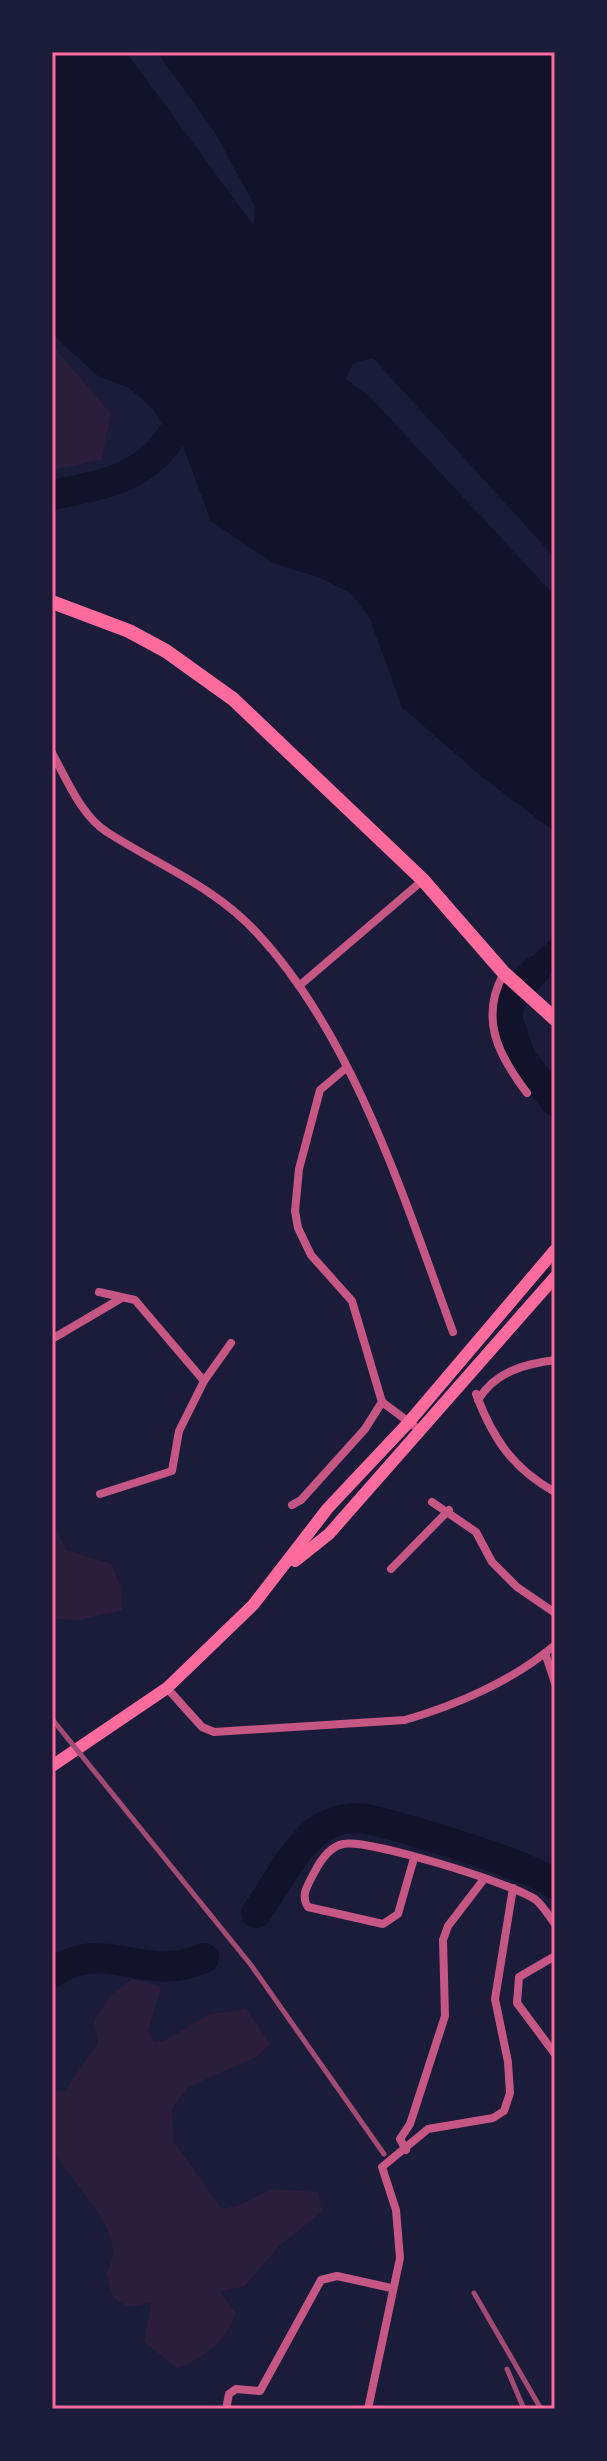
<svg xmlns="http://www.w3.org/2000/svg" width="607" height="2461" font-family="Karla,sans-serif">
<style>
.green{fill:#2a1e3b}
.water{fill:#12122b}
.pier{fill:#1b1b3a}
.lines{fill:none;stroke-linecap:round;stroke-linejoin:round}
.river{stroke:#12122b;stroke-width:30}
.minor{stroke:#c65784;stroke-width:8}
.primary{stroke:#ff6b9d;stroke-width:12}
.trunk{stroke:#ff6b9d;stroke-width:14}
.rail{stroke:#a44b75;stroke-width:5}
.neatline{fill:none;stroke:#ff6b9d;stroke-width:3}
</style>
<rect width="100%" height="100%" fill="#1b1b3a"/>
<g class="green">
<path d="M 52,345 L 111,414 L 101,460 L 52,470 Z"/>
<path d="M 52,1520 L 66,1550 L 112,1564 L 121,1590 L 122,1610 L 80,1620 L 52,1619 Z"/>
<path d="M 132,1979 L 161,1987 L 148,2031 L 154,2042 L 166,2040 L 210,2014 L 246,2009 L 270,2044 L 256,2057 L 189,2087 L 172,2108 L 174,2142 L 222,2209 L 240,2205 L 271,2189 L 318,2192 L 322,2212 L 280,2245 L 245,2286 L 220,2292 L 236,2313 C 227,2340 204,2359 177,2368 L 144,2342 L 151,2303 L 127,2307 L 113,2297 L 106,2273 C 133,2231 69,2185 53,2148 C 47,2133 52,2107 52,2091 L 65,2090 L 98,2043 L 94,2021 L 112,1994 Z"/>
</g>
<g class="water">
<path d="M 52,52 L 555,52 L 555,832 L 482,777 L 402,707 L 370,619 L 351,593 L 318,577 L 275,564 L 211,521 L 183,446 L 163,426 L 154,410 L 128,387 L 99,377 L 52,334 Z"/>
<path d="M 555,936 L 555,969 L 544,979 L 525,963 Z"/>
</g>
<g class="pier">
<path d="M 126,52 L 157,52 L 214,131 L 255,206 L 254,226 Z"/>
<path d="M 373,358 L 555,558 L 555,596 L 370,397 L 346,379 L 353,363 Z"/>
</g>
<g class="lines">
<g class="river">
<path d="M 52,495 C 100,485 144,480 172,435"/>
<path d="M 535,971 L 516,991 L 506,1015 L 521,1058 L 555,1101"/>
<path d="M 256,1913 C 277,1886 296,1839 329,1824 C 340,1818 358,1817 371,1820 C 405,1828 532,1865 555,1885"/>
<path d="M 52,1973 C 105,1935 145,1985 204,1958"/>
</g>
<g class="minor">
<path d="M 52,753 C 66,778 82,817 107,832 C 158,865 215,887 257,933 C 354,1037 405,1201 453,1332"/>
<path d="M 504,973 C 479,1018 498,1055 527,1093"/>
<path d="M 299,986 L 423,880"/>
<path d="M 346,1068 L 320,1090 L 299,1169 L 295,1211 L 298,1228 L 311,1255 L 352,1301 L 382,1402 L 421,1431"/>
<path d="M 99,1292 L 135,1300 L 204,1381 L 179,1431 L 172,1471 L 100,1494"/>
<path d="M 52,1339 L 120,1299"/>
<path d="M 204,1381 L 231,1343"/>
<path d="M 476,1394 C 493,1439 513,1469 555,1492"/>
<path d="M 478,1400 C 495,1372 524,1364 555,1360"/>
<path d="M 432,1502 L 476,1532 L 492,1562 L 517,1587 L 555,1613"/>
<path d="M 292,1505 L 301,1500 L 365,1429 L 382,1402"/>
<path d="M 391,1569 L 449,1510"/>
<path d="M 545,1653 L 555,1683"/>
<path d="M 167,1688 L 202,1727 L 214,1732 L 405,1720 C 457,1705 514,1680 555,1645"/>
<path d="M 414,1858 L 398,1914 L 383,1924 L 308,1907 C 300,1895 308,1885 314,1873 C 320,1861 329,1847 343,1844 C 366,1838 515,1884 536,1900 C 543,1906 549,1916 555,1924"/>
<path d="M 555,1956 L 519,1977 L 517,2003 L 555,2054"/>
<path d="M 406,2150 L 400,2139 L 410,2124 L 445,2016 L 443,1940 L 448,1926 L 484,1879"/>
<path d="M 226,2409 L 229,2394 L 236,2389 L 260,2391 L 321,2280 L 337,2276 L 391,2288"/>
<path d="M 368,2409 L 400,2258 L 396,2210 L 382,2167 L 428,2129 L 493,2118 L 504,2111 L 510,2093 L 508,2062 L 495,1999 L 513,1888"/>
</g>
<g class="primary">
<path d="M 295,1561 L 329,1534 L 555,1277"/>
<path d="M 52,1766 L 167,1688 L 253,1605 L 328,1508 L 409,1422 L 555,1250"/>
</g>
<path class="trunk" d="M 52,602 L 129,631 L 166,651 L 233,699 L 423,880 L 504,973 L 555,1019"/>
<g class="rail">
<path d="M 52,1719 L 251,1965 L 384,2154"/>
<path d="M 474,2293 L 541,2409"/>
<path d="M 507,2369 L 524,2409"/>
</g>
</g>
<rect width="607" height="2461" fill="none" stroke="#1b1b3a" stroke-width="108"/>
<rect x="54" y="54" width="499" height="2353" class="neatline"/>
</svg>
